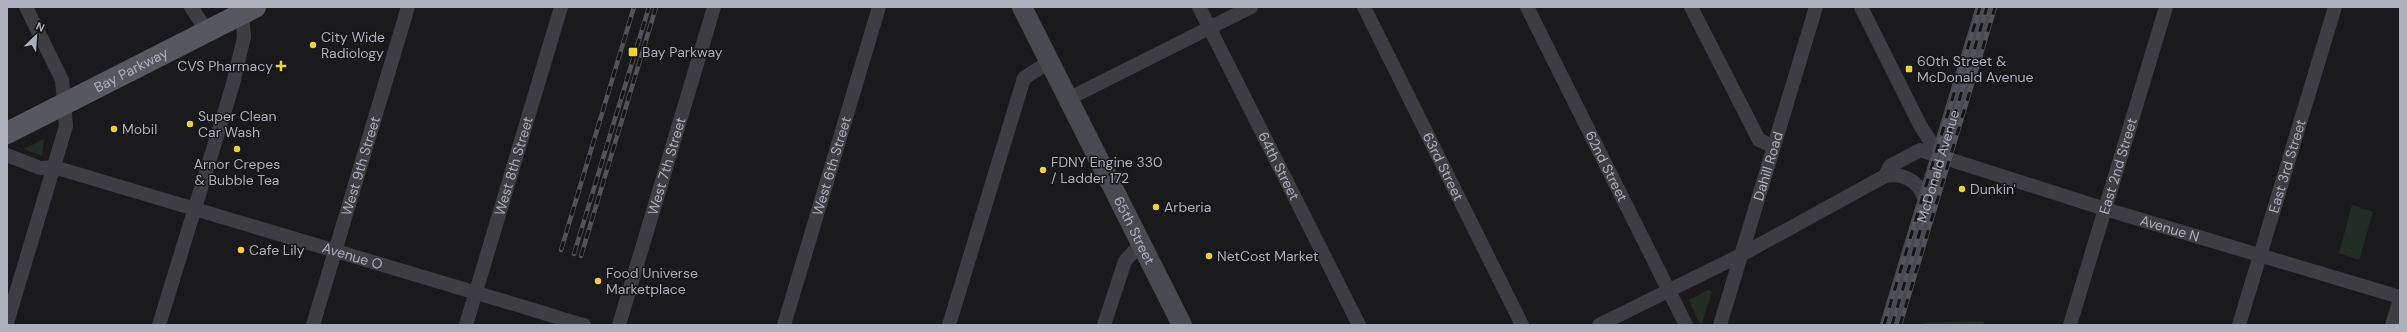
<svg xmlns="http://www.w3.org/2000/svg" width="2407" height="332" font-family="'DM Sans',sans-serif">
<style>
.green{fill:#242c26}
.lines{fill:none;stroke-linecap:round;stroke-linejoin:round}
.minor{stroke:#3d3d43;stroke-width:14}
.secondary{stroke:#494951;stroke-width:20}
.primary{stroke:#575760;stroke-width:22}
.rail-casing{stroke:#52525a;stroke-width:4.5}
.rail{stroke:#151517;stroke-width:3;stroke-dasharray:9;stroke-linecap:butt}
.minor-bridge{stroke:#3d3d43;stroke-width:14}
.poi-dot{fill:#efd13e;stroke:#151517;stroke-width:1.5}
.labels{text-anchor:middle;stroke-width:3;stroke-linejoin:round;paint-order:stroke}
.poi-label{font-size:14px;fill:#adafbb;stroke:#151517;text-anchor:start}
.street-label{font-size:14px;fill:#adafbb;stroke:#151517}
</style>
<rect width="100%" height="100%" fill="#1a1a1c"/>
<g class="green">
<path d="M 44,139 L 42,156 L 24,149 Z"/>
<path d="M 2352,205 L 2373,212 L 2359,260 L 2339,253 Z"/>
<path d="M 1709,290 L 1712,292 L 1702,323 L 1699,322 L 1689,300 Z"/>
<path d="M 1984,321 L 1983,325 L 1922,325 L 1923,323 Z"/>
</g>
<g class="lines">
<g class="minor">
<path d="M 191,7 L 207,31"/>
<path id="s1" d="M 1199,7 L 1359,325"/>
<path id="s2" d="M 1364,7 L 1522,325"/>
<path id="s3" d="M 1527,7 L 1686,325"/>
<path d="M 1691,7 L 1759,140 L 1773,146"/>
<path d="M 1861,7 L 1920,125 L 1940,157"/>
<path d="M 1068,99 L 1251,7"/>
<path id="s4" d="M 7,155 L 40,168 L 54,167 L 534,310"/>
<path id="s5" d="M 1885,176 L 1890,166 L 1920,150 L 2105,209 L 2400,297"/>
<path d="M 569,321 L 584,325"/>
<path d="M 7,323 L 66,126 L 62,80 L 26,7"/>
<path d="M 159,325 L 233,84 L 244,37 L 242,13"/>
<path id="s6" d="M 313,325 L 408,7"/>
<path id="s7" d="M 466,325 L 561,7"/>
<path id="s8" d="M 619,325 L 714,7"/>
<path id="s9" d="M 784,325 L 879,7"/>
<path d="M 949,325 L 1024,78 L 1049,62"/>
<path d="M 1104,325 L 1125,261 L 1141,244"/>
<path d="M 1599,325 L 1741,255 L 1885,176 C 1906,172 1923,184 1926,206"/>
<path id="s10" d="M 1720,325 L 1816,7"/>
<path id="s11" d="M 2070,325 L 2166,7"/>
<path id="s12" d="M 2239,325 L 2335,7"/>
<path d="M 2392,325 L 2400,299"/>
</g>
<g class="secondary">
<path id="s13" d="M 1022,7 L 1182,325"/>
<path id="s14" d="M 1890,325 L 1986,7"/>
</g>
<path class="primary" id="s15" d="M 7,133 L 255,7"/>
<g class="rail-casing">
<g id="rail">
<path d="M 561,250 L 634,7"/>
<path d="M 574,254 L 649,7"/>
<path d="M 581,256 L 656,7"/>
<path d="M 1884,325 L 1980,7"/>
<path d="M 1892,325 L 1987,7"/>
<path d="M 1900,325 L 1995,7"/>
</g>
</g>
<use href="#rail" class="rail"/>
<path class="minor-bridge" d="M 534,310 L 569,321"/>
</g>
<g class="poi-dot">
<circle cx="313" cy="45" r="4"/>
<rect x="628" y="47" width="10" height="10" rx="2"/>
<path d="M279 60h4v4h4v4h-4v4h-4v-4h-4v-4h4z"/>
<rect x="1905" y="65" width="8" height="8" rx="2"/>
<circle cx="190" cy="124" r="4"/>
<circle cx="114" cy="129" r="4"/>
<circle cx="237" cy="149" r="4"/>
<circle cx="1043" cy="170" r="4"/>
<circle cx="1962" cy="189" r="4"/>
<circle cx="1156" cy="207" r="4"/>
<circle cx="241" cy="250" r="4"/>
<circle cx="1209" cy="256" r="4"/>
<circle cx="598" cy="281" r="4"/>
</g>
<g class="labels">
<g class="poi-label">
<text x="321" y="42">City Wide<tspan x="321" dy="16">Radiology</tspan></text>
<text x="642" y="57">Bay Parkway</text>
<text x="1917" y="66">60th Street &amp;<tspan x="1917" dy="16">McDonald Avenue</tspan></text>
<text x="273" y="71" text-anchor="end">CVS Pharmacy</text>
<text x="198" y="121">Super Clean<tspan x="198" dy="16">Car Wash</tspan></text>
<text x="122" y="134">Mobil</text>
<text x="1051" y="167">FDNY Engine 330<tspan x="1051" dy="16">/ Ladder 172</tspan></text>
<text x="237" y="169" text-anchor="middle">Arnor Crepes<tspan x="237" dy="16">&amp; Bubble Tea</tspan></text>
<text x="1970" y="194">Dunkin'</text>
<text x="1164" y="212">Arberia</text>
<text x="249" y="255">Cafe Lily</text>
<text x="1217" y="261">NetCost Market</text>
<text x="606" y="278">Food Universe<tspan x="606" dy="16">Marketplace</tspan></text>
</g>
<g class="street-label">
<text dy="5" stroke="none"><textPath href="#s15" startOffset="139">Bay Parkway</textPath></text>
<text dy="5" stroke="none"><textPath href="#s6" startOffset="166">West 9th Street</textPath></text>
<text dy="5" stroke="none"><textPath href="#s7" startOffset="166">West 8th Street</textPath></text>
<text dy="5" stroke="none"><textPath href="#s8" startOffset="166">West 7th Street</textPath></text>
<text dy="5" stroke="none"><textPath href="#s9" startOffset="166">West 6th Street</textPath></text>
<text dy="5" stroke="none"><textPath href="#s1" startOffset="178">64th Street</textPath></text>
<text dy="5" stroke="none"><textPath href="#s2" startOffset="178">63rd Street</textPath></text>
<text dy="5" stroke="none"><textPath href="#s3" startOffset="178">62nd Street</textPath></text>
<text dy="5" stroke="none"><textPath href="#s10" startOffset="166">Dahill Road</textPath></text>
<text dy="5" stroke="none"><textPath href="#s14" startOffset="166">McDonald Avenue</textPath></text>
<text dy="5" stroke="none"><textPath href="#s11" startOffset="166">East 2nd Street</textPath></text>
<text dy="5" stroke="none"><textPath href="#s12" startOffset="166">East 3rd Street</textPath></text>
<text dy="5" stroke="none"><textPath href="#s5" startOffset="307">Avenue N</textPath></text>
<text dy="5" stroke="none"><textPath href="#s13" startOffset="250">65th Street</textPath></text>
<text dy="5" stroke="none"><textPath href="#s4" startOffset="361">Avenue O</textPath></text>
</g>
</g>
<rect width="2407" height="332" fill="none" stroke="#adafbb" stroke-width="16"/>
<g transform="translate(36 36) rotate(25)" stroke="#151517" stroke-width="3" paint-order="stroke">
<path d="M0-3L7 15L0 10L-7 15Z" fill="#adafbb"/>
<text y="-6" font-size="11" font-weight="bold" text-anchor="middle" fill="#adafbb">N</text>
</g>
</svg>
